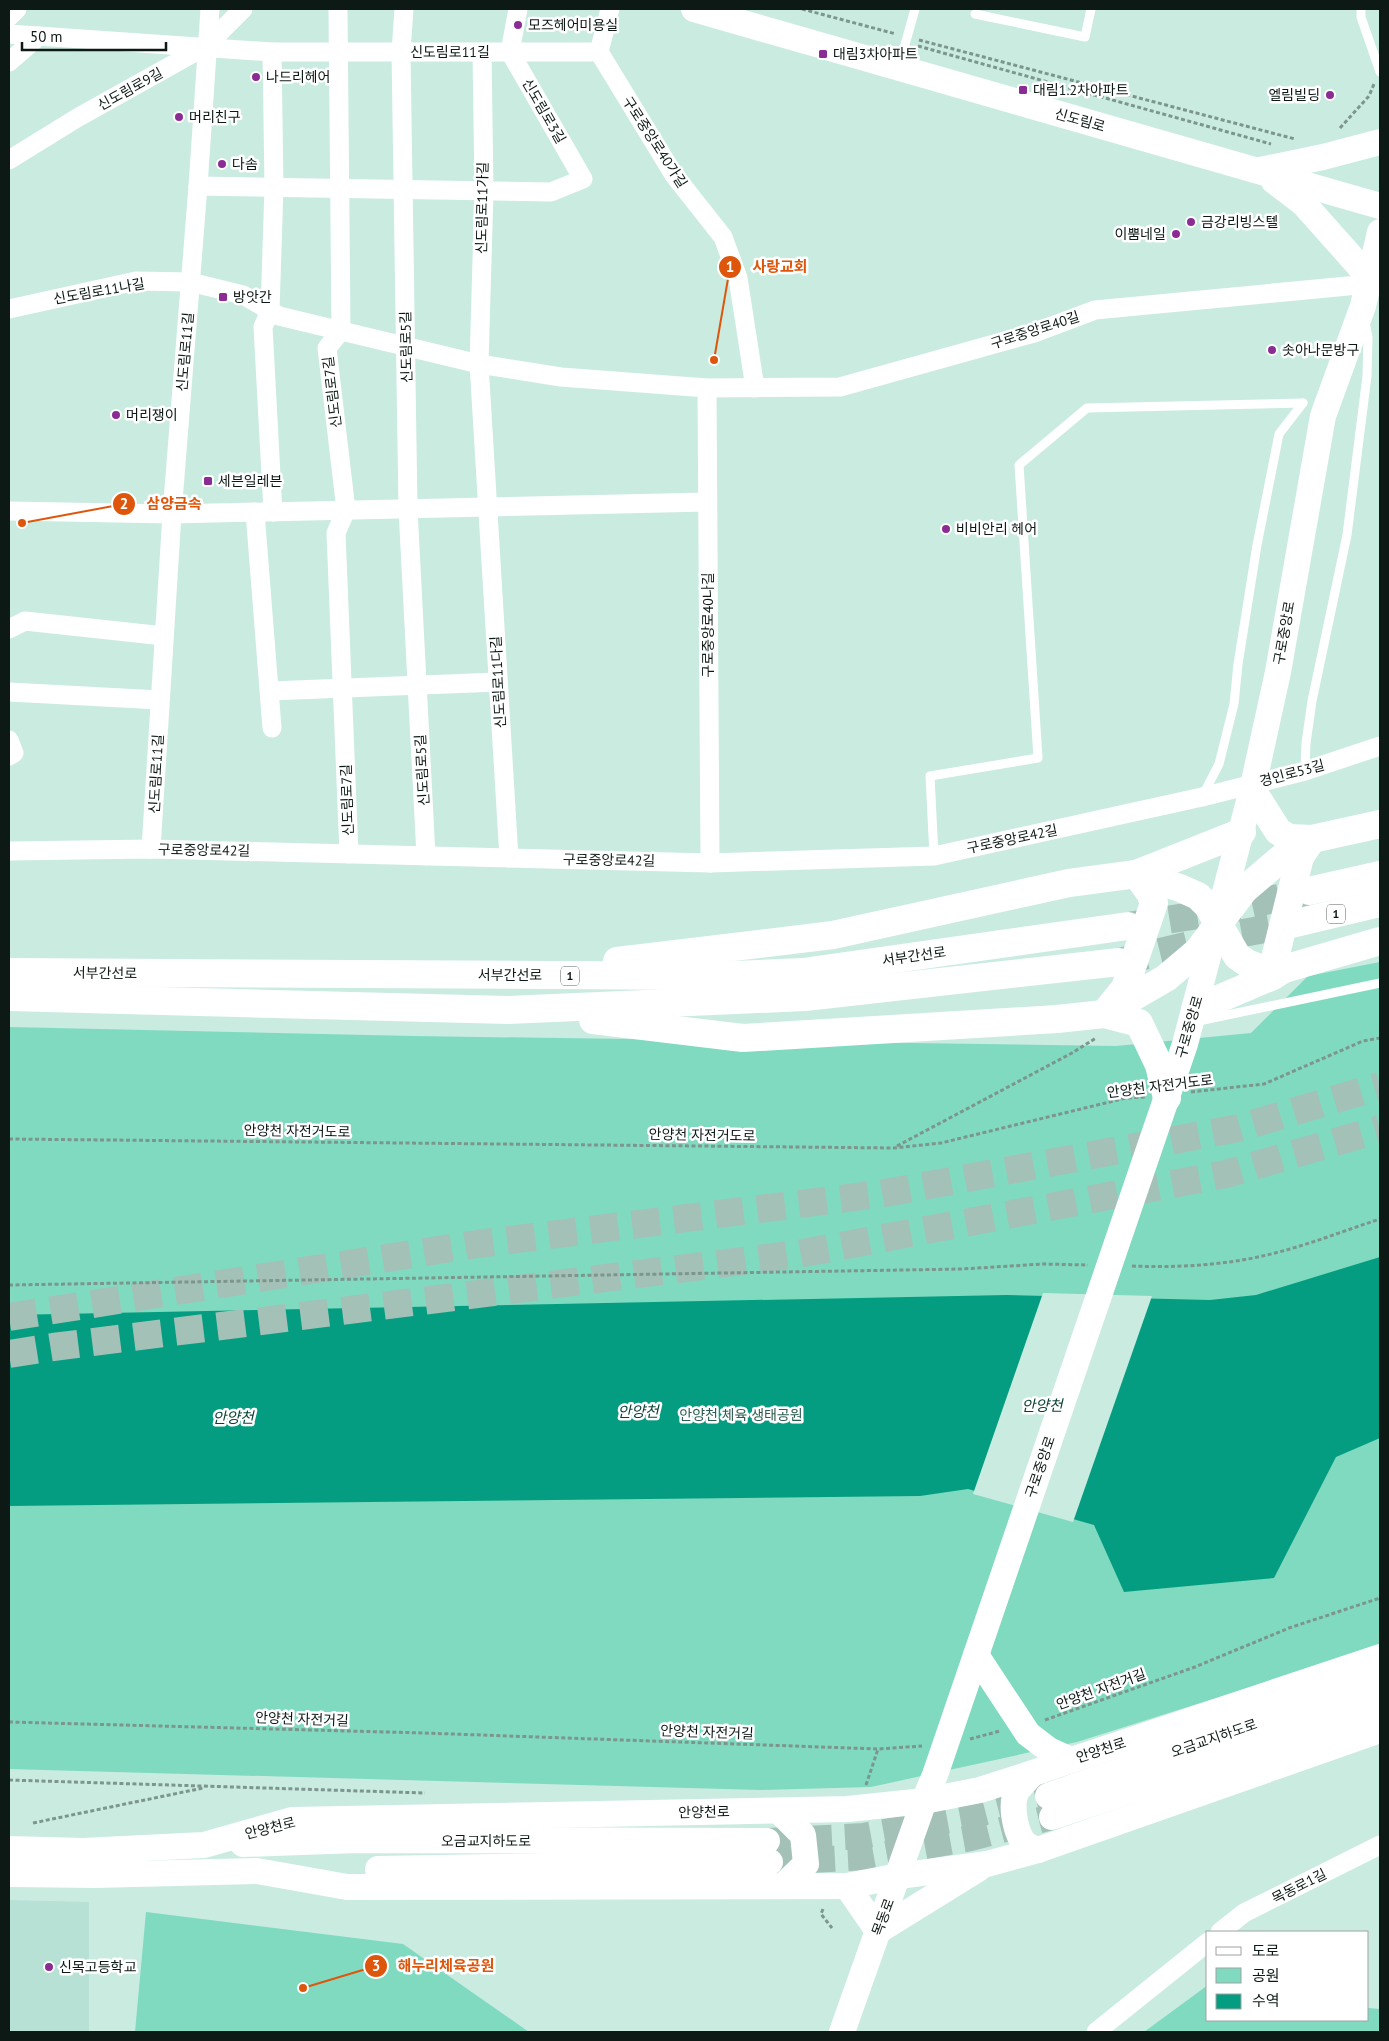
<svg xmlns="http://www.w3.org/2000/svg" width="1389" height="2041" font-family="'PT Sans','Noto Sans KR',sans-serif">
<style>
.built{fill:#b7e1d4}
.green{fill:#7fdac0}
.water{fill:#059d81}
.pier{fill:#caebe0}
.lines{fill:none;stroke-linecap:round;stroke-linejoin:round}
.secondary-tunnel{stroke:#a4c1b7;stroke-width:26;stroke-dasharray:26 13;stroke-linecap:butt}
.primary-tunnel{stroke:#a4c1b7;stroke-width:28;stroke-dasharray:28 14;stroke-linecap:butt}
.highway-tunnel{stroke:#a4c1b7;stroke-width:28;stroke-dasharray:28 14;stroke-linecap:butt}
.path{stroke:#7d968d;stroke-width:3;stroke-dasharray:4 2.5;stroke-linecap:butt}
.lane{stroke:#fff;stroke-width:9}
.street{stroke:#fff;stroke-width:19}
.secondary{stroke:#fff;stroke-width:26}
.primary{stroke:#fff;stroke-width:28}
.poi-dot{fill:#8b2c95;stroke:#fff;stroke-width:2}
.labels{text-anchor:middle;stroke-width:5;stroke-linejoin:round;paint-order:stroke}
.shield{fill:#fff;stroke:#565e5b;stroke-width:1}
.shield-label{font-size:12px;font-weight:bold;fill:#0d1915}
.poi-label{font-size:14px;fill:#0d1915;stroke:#fff;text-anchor:start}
.street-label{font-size:14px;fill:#0d1915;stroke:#fff}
.park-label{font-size:14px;fill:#2c5e50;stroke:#fff}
.water-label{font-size:15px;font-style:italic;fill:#073f33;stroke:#fff}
.leader{fill:none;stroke:#dd560c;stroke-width:2}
.callout-dot{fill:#dd560c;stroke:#fff;stroke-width:2}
.mark-label{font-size:15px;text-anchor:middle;font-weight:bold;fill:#fff}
.callout-label{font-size:15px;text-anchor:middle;font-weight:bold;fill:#dd560c;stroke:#fff;stroke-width:5;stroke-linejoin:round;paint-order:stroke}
</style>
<rect width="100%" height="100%" fill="#caebe0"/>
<path class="built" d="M 9,1900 L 89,1902 L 89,2032 L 9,2032 Z"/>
<g class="green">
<path d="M 1380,962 L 1380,1646 L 1077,1742 L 871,1787 L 761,1790 L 9,1769 L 9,1027 L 413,1036 L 1116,1046 L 1251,1033 L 1308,976 Z"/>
<path d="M 146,1912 L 403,1944 L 529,2032 L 135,2032 Z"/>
<path d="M 1208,1985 L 1208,2020 L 1368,2020 L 1368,2008 L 1380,2009 L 1380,2032 L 1144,2032 Z"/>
</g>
<path class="water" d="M 1380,1257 L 1380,1438 L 1336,1457 L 1274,1578 L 1124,1592 L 1094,1525 L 968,1489 L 920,1496 L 9,1506 L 9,1315 L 1007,1295 L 1210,1300 L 1256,1295 Z"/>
<path class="pier" d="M 1043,1293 L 1152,1296 L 1073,1522 L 973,1494 Z"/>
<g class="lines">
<g class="secondary-tunnel">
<path d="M 767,1841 L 863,1836 L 967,1817 L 1048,1796"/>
<path d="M 770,1862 L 867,1857 L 971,1838 L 1052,1817"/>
</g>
<g class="primary-tunnel">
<path d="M 1128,926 L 1217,912 L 1309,891"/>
<path d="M 1119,962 L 1222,937 L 1292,924"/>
</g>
<g class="highway-tunnel">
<path d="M 9,1317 L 477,1244 L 880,1194 L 1239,1128 L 1380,1086"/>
<path d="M 9,1354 L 53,1347 L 798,1254 L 1226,1174 L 1380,1129"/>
</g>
<g class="path">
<path d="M 802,9 L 896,34"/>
<path d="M 919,40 L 1295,139"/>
<path d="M 918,46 L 1271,144"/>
<path d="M 1340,128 L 1369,96 L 1374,84"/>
<path d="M 1191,1092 L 1264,1084 L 1363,1041 L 1380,1038"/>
<path d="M 9,1139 L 894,1148 L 941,1143 L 1126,1098 L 1145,1097"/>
<path d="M 897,1146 L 1072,1053 L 1096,1038"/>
<path d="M 1132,1266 C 1179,1268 1229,1265 1275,1253 C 1311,1244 1346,1230 1380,1219"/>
<path d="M 9,1285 L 962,1269 L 1043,1264 L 1088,1265"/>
<path d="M 1045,1720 L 1195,1667 L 1289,1628 L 1380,1598"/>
<path d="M 9,1722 L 424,1733 L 878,1749 L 922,1746"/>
<path d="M 970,1739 L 1000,1731"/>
<path d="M 9,1780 L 425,1793"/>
<path d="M 866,1785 L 878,1749"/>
<path d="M 33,1823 L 203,1788"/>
<path d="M 823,1909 L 821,1914 L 832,1928"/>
</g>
<g class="lane">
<path d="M 1361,9 L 1361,17 L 1380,72"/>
<path d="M 975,14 L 1085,37 L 1091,9"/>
<path d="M 899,66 L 915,9"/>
<path d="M 1305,771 L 1306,743 L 1312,701 L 1347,535 L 1367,376 L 1368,337 L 1365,322"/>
<path d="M 1203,795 L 1219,764 L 1234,704 L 1238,664 L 1257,545 L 1279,434 L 1303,403"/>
<path d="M 934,856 L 930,776 L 1038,758 L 1019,465 L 1087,408 L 1303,403"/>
<path d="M 1194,1022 L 1380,983"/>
</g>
<g class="street">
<path d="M 338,9 L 341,331 L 327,348 L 346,510 L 336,533 L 349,854"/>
<path d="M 404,9 L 401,52 L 408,509 L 426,856"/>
<path d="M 610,9 L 599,52 L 674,175 L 723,237 L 738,278 L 755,388"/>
<path d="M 9,17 L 17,9"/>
<path d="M 9,34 L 272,52 L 599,52"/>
<path d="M 272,52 L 274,187 L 270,311 L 263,327 L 273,512"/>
<path d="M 482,52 L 484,191 L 479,364 L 509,858"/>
<path d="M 9,62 L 39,36"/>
<path d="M 9,160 L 77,118 L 206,46 L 243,9"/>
<path d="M 198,186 L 551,192 L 583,179 L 510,52 L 518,9"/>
<path d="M 9,309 L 136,281 L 190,282 L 243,295 L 279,316 L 479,364 L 561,377 L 707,388 L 840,387 L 1034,333 L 1095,310 L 1379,283"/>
<path d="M 707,388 L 710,863"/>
<path d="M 9,511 L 172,514 L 707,502"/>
<path d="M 255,512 L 272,728"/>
<path d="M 9,629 L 25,621 L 164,636"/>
<path d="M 270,691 L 498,682"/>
<path d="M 9,692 L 160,700"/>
<path d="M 9,740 L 14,753 L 9,756"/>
<path d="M 151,849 L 172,514 L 198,186 L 210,9"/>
<path d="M 9,851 L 151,849 L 710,863 L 934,856 L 1202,797 L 1305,771 L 1380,746"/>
<path d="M 1220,1932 L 1244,1913 L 1380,1845"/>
<path d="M 1096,2032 L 1208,1942"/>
</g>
<g class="secondary">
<path d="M 694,9 L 1380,206"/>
<path d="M 1260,170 L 1323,157 L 1380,142"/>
<path d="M 1274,181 L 1304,204 L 1369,277"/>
<path d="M 976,1655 L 1028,1734 L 1049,1750 L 1071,1760"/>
<path d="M 1033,1773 C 1028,1779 1021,1785 1017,1791 C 1010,1803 1015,1829 1022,1840 C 1026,1846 1032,1848 1038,1850"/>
<path d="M 1048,1796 L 1380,1680"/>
<path d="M 779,1811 L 803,1835 L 806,1864 L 783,1886"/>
<path d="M 1052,1817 L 1380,1706"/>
<path d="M 243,1844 L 358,1840 L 767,1841"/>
<path d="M 9,1849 L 83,1851 L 204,1845 L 292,1820 L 848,1809 L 924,1801 L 980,1790 L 1033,1773 L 1380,1657"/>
<path d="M 378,1869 L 770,1862"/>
<path d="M 9,1874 L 95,1875 L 257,1871 L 347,1887 L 847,1886 L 899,1876 L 987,1864 L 1038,1850 L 1380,1730"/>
<path d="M 847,1886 L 878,1931 L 978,1869"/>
<path d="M 842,2032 L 924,1801 L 935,1775 L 1185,1044 L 1253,786 L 1278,672 L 1323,416 L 1363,306 L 1380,232"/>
</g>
<g class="primary">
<path d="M 1252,790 L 1278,831 L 1289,838 L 1312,839"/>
<path d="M 1136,874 L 1150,893 L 1154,903 L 1125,988 L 1104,1014 L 1139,1023 L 1159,1065 L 1167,1098"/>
<path d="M 1136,874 L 1180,888 L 1198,896 L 1208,906 L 1237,956 L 1247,963 L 1260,968 L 1284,969"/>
<path d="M 1309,891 L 1380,875"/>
<path d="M 1292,924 L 1380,903"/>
<path d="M 617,961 L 833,935 L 1069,883 L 1136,874 L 1242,832"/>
<path d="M 1284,969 L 1276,962 L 1276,954 L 1300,857 L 1312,839"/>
<path d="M 9,972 L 711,976 L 803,972 L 1128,926"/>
<path d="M 9,997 L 508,1010 L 805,997 L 1119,962"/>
<path d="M 1195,1009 L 1273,976 L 1284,969 L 1380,941"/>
<path d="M 593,1020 L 743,1038 L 1057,1019 L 1104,1014 L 1166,978 L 1198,951 L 1244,890 L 1284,856 L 1312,839 L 1380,824"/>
</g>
</g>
<g class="poi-dot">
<circle cx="518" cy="25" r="5"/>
<rect x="818" y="49" width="10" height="10" rx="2.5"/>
<circle cx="256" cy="77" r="5"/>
<rect x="1018" y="85" width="10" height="10" rx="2.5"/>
<circle cx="1330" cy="95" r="5"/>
<circle cx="179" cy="117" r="5"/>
<circle cx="222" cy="164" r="5"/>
<circle cx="1191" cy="222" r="5"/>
<circle cx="1176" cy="234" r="5"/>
<rect x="218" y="292" width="10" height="10" rx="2.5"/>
<circle cx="1272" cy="350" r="5"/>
<circle cx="116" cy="415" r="5"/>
<rect x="203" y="476" width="10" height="10" rx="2.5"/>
<circle cx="946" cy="529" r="5"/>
<circle cx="49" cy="1967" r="5"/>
</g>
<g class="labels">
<g class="shield">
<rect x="1327" y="904.5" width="18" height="19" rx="4"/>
<rect x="561" y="966.5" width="18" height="19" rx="4"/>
</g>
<g class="shield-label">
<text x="1336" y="918">1</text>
<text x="570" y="980">1</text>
</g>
<g class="poi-label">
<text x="528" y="30">모즈헤어미용실</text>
<text x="833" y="59">대림3차아파트</text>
<text x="266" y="82">나드리헤어</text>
<text x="1033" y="95">대림1.2차아파트</text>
<text x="1320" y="100" text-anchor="end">엘림빌딩</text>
<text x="189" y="122">머리친구</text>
<text x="232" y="169">다솜</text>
<text x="1201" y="227">금강리빙스텔</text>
<text x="1166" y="239" text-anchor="end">이뿜네일</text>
<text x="233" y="302">방앗간</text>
<text x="1282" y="355">솟아나문방구</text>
<text x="126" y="420">머리쟁이</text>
<text x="218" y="486">세븐일레븐</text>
<text x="956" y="534">비비안리 헤어</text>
<text x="59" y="1972">신목고등학교</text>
</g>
<g class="street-label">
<text x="450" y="57">신도림로11길</text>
<text transform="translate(130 89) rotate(-29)" y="5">신도림로9길</text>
<text transform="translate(544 111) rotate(60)" y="5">신도림로3길</text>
<text transform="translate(1080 120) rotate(16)" y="5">신도림로</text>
<text transform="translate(655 142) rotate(57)" y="5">구로중앙로40가길</text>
<text transform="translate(482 208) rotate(-89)" y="5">신도림로11가길</text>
<text transform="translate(99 291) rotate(-10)" y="5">신도림로11나길</text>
<text transform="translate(1035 330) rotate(-18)" y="5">구로중앙로40길</text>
<text transform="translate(406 347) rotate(-91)" y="5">신도림로5길</text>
<text transform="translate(185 352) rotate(-85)" y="5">신도림로11길</text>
<text transform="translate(332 392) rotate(-97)" y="5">신도림로7길</text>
<text transform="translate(708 625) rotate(-90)" y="5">구로중앙로40나길</text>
<text transform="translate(1284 633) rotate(-80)" y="5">구로중앙로</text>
<text transform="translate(498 682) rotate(-93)" y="5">신도림로11다길</text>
<text transform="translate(422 770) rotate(-93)" y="5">신도림로5길</text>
<text transform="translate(1292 773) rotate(-15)" y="5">경인로53길</text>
<text transform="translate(156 774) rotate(-87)" y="5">신도림로11길</text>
<text transform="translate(347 800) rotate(-92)" y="5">신도림로7길</text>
<text transform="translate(1012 839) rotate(-12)" y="5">구로중앙로42길</text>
<text transform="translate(204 850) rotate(1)" y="5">구로중앙로42길</text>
<text transform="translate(609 860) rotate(1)" y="5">구로중앙로42길</text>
<text transform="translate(914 956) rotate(-8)" y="5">서부간선로</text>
<text transform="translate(105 973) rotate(1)" y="5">서부간선로</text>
<text x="510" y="980">서부간선로</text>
<text transform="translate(1189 1027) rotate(-74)" y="5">구로중앙로</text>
<text transform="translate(1160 1086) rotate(-7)" y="5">안양천 자전거도로</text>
<text transform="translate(297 1131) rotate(1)" y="5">안양천 자전거도로</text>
<text transform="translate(702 1135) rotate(1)" y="5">안양천 자전거도로</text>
<text transform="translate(1040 1467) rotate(-71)" y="5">구로중앙로</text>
<text transform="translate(1101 1689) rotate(-20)" y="5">안양천 자전거길</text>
<text transform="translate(302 1719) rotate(2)" y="5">안양천 자전거길</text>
<text transform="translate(707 1732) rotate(2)" y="5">안양천 자전거길</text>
<text transform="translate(1214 1738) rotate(-19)" y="5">오금교지하도로</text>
<text transform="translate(1101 1750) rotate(-18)" y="5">안양천로</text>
<text transform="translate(704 1812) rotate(-1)" y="5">안양천로</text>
<text transform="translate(270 1828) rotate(-14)" y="5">안양천로</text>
<text x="486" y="1846">오금교지하도로</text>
<text transform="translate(1299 1886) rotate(-27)" y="5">목동로1길</text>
<text transform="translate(883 1917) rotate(-70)" y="5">목동로</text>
</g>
<g class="park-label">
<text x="741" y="1420">안양천 체육 생태공원</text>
</g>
<g class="water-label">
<text transform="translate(1042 1406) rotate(-1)" y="5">안양천</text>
<text transform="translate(638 1412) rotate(-1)" y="5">안양천</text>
<text transform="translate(233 1418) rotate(-1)" y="5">안양천</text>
</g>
</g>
<path class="leader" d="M714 360L730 267M22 523L124 504M303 1988L376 1966"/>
<g class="callout-dot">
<circle cx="714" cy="360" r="5"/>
<circle cx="22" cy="523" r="5"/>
<circle cx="303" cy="1988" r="5"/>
<circle cx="730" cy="267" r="12"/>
<circle cx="124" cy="504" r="12"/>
<circle cx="376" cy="1966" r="12"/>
</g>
<g class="mark-label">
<text x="730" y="272">1</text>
<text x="124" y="509">2</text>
<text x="376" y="1971">3</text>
</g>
<g class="callout-label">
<text x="780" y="272">사랑교회</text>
<text x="174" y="509">삼양금속</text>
<text x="446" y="1971">해누리체육공원</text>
</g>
<rect width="1389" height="2041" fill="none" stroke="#0d1915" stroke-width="20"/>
<rect x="1206" y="1931" width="162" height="90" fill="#ffffff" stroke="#9ea3a1"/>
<rect x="1216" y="1947" width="25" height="8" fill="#ffffff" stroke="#9ea3a1"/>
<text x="1252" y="1956" font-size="15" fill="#0d1915">도로</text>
<rect x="1216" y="1968" width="25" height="15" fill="#7fdac0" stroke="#9ea3a1"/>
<text x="1252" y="1981" font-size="15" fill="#0d1915">공원</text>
<rect x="1216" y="1994" width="25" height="15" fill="#059d81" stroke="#9ea3a1"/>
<text x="1252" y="2006" font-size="15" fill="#0d1915">수역</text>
<path d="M22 42v8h144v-8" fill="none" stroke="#0d1915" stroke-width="2.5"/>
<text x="30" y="42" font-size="15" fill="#0d1915" stroke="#ffffff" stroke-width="4" paint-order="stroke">50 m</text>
</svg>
